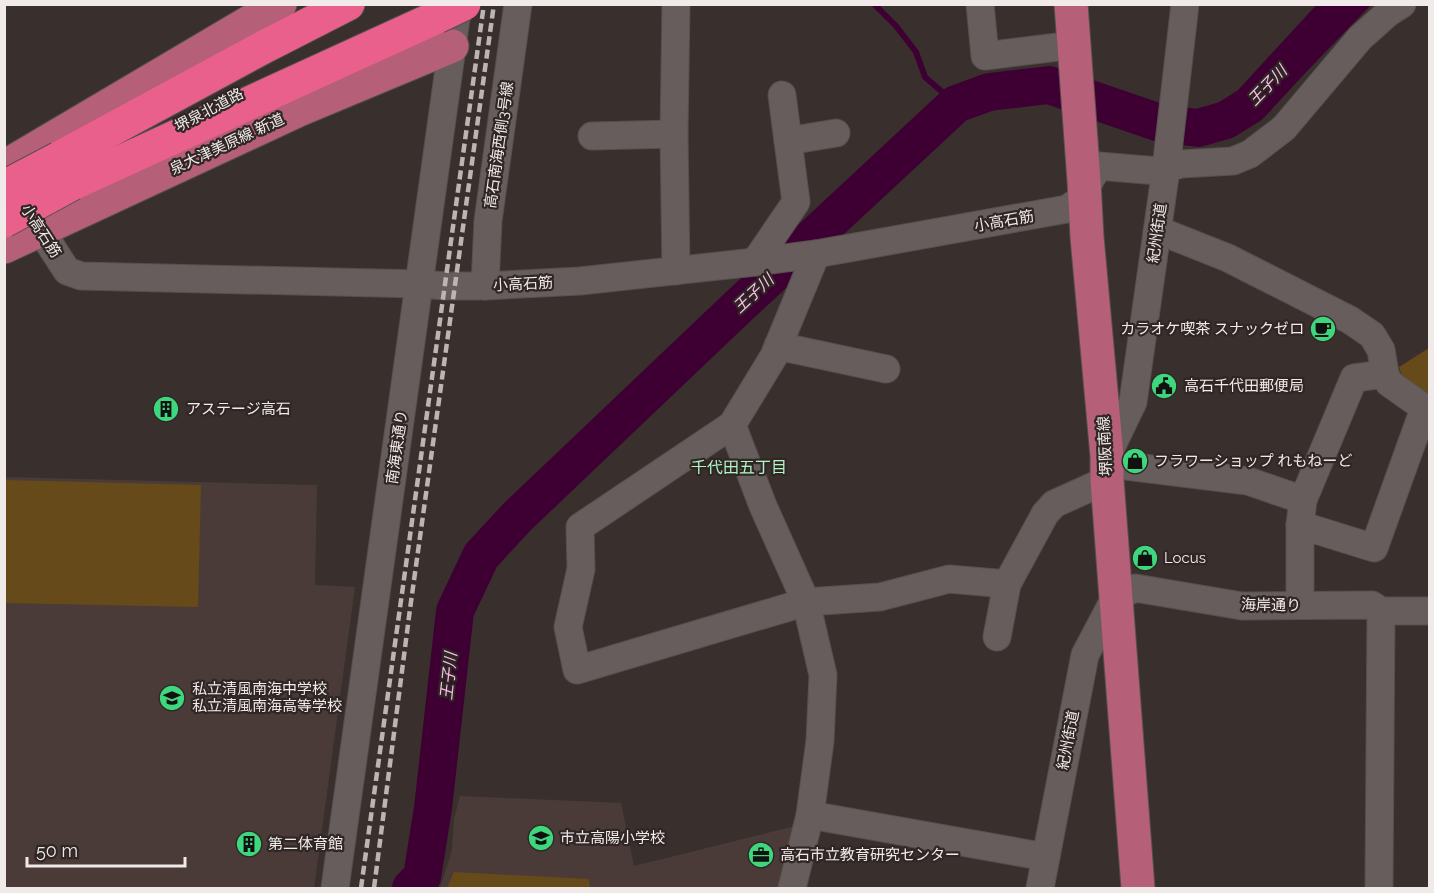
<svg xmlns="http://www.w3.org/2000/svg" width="1434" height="893" font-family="Raleway,'Noto Sans JP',sans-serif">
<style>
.built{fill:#4a3b38}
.green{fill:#664a19}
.water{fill:#3e0033}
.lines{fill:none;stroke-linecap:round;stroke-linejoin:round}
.stream{stroke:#3e0033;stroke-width:6}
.river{stroke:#3e0033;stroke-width:38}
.minor-casing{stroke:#564f4e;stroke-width:29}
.major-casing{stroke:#564f4e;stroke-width:35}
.highway-casing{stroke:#564f4e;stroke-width:35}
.minor{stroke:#675d5c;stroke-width:27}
.major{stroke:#b65f79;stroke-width:33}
.highway{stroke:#ea608d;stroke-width:33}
.rail{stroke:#bcb5b4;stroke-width:4.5;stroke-dasharray:9 4.5;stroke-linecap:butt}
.highway-bridge-casing{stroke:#564f4e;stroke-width:35;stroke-linecap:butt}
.highway-bridge{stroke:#ea608d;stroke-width:33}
.labels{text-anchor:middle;stroke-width:4.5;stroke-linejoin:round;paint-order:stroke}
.street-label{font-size:15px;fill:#f0eae9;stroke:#2f2625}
.poi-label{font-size:15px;fill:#f0eae9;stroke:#2f2625;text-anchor:start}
.water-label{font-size:16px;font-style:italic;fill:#f9bfe8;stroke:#2f2625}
.neighbourhood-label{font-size:16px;fill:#aff6c3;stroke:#2f2625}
</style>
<rect width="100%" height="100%" fill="#39302e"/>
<g class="built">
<path d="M 5,477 L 317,485 L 315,585 L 355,587 L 314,888 L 5,888 Z"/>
<path d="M 460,796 L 621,803 L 634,866 L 795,826 L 783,888 L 440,888 L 452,850 L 454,819 Z"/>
</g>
<g class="green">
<path d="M 1429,348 L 1429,398 L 1402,376 L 1399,367 Z"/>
<path d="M 5,480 L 201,485 L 198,607 L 5,603 Z"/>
<path d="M 454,872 L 589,879 L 590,888 L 447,888 Z"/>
</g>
<path class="water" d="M 1320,5 L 1371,5 L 1275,104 L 1242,98 Z"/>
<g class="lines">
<path class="stream" d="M 874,4 L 896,26 L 916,52 L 925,77 L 956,104"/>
<path class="river" d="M 411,888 L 422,877 L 433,808 L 455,611 L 481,556 L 517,517 L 741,304 L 956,104 L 989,92 L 1049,85 L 1160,123 L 1198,128 L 1226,120 L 1250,105 L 1343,4"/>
<g class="minor-casing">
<g id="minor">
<path d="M 980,4 L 985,56 L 1074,45"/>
<path d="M 592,136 L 674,134"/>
<path d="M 788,141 L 836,133"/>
<path d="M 30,214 L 67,271 L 81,276 L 419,284 L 446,286 L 485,286 L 580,281 L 755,262 L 816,254 L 1067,209 L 1084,197 L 1090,180 L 1099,166 L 1158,171 L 1181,164 L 1233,161 L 1250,154 L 1284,128 L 1360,38 L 1388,13 L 1402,4"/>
<path d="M 1157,232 L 1165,233 L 1228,258 L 1350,320 L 1372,335 L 1381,350 L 1385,374 L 1389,383 L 1430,412"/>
<path d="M 755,262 L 796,202 L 782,95"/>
<path d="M 676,271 L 674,134 L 676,4"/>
<path d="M 485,286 L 488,221 L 518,4"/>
<path d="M 778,346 L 886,369"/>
<path d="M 732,425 L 580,527 L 581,569 L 568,627 L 577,670 L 806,602 L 880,597 L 949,579 L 1007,584"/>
<path d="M 1107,456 L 1133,402 L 1166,169 L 1185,4"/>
<path d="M 1126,466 L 1248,481 L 1303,500"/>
<path d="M 1300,525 L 1374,548 L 1424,409"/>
<path d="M 1300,605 L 1300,525 L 1303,500 L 1354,378 L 1385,374"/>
<path d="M 997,637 L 1007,584 L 1045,514 L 1054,504 L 1107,480"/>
<path d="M 810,815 L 1046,857"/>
<path d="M 335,888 L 458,4"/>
<path d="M 792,888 L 810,815 L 820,741 L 823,675 L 806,602 L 763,506 L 732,425 L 774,356 L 816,254"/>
<path d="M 1040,888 L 1085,655 L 1115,598 L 1135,588 L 1242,606 L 1372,605 L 1381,611 L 1430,611"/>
<path d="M 1379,888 L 1381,611"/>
</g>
</g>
<g class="major-casing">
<g id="major">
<path d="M 1071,4 L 1084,181 L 1087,237 L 1107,456 L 1107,480 L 1138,888"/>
<path d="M 4,167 L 280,4"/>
<path d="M 4,247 L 301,109 L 452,46"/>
</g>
</g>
<g class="highway-casing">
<g id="highway">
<path d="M 59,158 L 262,48 L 348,4"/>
<path d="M 72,184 L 437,17"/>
</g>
</g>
<use href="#minor" class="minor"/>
<use href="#major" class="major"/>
<use href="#highway" class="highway"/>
<g class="rail">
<path d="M 361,888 L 484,4"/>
<path d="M 374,888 L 410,609 L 494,4"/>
</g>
<g class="highway-bridge-casing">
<g id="highway-bridge">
<path d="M 437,17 L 464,4"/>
<path d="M 4,187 L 59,158"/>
<path d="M 4,221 L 72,184"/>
</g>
</g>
<use href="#highway-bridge" class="highway-bridge"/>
</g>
<defs>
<g id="cafe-disc" transform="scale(1.35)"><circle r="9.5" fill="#3ed77d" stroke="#2f2625"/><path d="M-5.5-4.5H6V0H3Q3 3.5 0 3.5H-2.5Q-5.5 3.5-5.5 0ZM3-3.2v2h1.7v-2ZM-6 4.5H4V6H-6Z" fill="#111"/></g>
<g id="civic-disc" transform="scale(1.35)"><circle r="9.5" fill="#3ed77d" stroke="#2f2625"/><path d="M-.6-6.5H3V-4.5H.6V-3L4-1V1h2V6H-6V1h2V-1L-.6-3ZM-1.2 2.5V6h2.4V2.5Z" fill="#111"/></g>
<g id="building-disc" transform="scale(1.35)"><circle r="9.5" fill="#3ed77d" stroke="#2f2625"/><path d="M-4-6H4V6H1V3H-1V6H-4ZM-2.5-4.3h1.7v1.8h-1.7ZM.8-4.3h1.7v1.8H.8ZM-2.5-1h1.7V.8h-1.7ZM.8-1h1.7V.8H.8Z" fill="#111"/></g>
<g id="shop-disc" transform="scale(1.35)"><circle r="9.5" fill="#3ed77d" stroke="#2f2625"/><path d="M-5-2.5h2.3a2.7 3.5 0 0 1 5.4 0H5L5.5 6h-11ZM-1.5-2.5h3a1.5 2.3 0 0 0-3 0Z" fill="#111"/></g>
<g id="school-disc" transform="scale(1.35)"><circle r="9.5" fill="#3ed77d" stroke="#2f2625"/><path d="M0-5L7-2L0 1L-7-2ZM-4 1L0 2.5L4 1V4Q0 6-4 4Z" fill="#111"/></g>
<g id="office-disc" transform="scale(1.35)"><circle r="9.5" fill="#3ed77d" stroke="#2f2625"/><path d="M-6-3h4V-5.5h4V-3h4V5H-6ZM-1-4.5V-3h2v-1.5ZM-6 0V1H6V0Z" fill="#111"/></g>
</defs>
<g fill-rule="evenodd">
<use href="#cafe-disc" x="1323" y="329"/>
<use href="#civic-disc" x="1164" y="386"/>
<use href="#building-disc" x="166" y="409"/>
<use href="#shop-disc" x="1135" y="461"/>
<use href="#shop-disc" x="1145" y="558"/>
<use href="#school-disc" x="172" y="698"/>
<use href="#school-disc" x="541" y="838"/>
<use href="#building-disc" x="249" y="844"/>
<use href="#office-disc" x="761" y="855"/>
</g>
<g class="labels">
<g class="street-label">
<text transform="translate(209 110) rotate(-28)" y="5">堺泉北道路</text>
<text transform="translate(227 144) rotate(-25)" y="5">泉大津美原線 新道</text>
<text transform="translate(499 145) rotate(-82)" y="5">高石南海西側3号線</text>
<text transform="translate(1004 221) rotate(-10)" y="5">小高石筋</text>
<text transform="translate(41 231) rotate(57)" y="5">小高石筋</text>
<text transform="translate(1157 233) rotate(-82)" y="5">紀州街道</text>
<text transform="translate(523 284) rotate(-3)" y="5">小高石筋</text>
<text transform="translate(1105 446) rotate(-93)" y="5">堺阪南線</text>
<text transform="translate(397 447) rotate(-82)" y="5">南海東通り</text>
<text transform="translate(1271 605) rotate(1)" y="5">海岸通り</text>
<text transform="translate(1068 740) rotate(-79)" y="5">紀州街道</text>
</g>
<g class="poi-label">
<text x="1304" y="334" text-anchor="end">カラオケ喫茶 スナックゼロ</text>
<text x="1184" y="391">高石千代田郵便局</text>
<text x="186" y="414">アステージ高石</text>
<text x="1154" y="466">フラワーショップ れもねーど</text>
<text x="1164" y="563">Locus</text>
<text x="192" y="694">私立清風南海中学校<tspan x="192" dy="17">私立清風南海高等学校</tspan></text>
<text x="560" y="843">市立高陽小学校</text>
<text x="268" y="849">第二体育館</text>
<text x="780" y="860">高石市立教育研究センター</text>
</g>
<g class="water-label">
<text transform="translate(1267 85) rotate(-46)" y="6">王子川</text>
<text transform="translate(753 293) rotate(-43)" y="6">王子川</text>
<text transform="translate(448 676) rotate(-84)" y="6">王子川</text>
</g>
<g class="neighbourhood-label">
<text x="739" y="473">千代田五丁目</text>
</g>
</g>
<rect width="1434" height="893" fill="none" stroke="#f0eae9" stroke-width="12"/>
<path d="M27 857v9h158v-9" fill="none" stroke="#f0eae9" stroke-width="3"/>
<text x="36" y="857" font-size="18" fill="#f0eae9" stroke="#2f2625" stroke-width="4.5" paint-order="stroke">50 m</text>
</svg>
